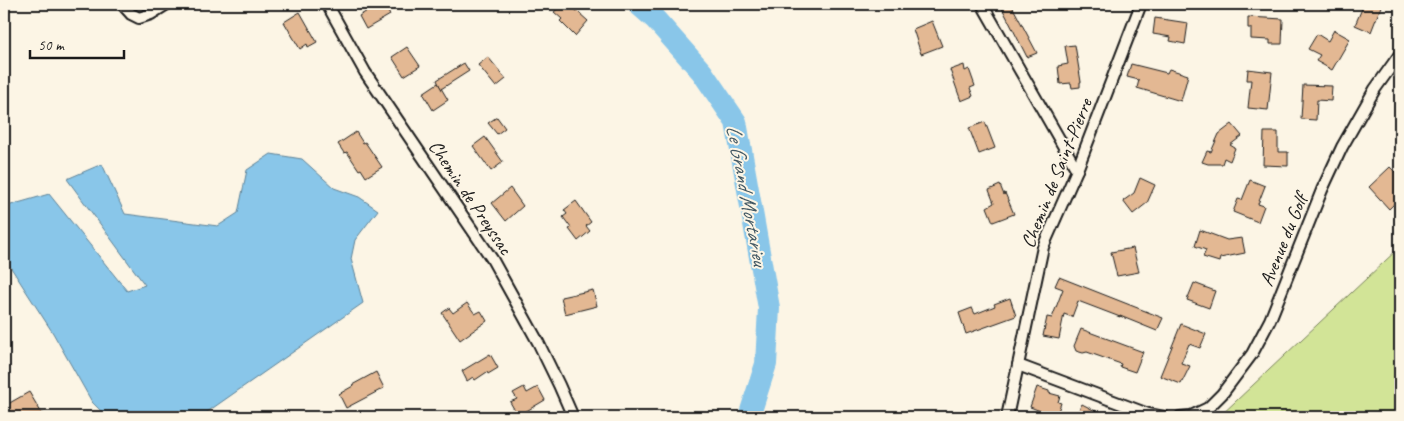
<svg xmlns="http://www.w3.org/2000/svg" width="1404" height="421" font-family="Caveat,sans-serif">
<style>
.green{fill:#d2e497;stroke:#77805a}
.water{fill:#89c6e9;stroke:#5d8297}
.lines{fill:none;stroke-linecap:round;stroke-linejoin:round}
.river{stroke:#89c6e9;stroke-width:22}
.building{fill:#e3b893;stroke:#1c1c1c}
.street-casing{stroke:#1c1c1c;stroke-width:14}
.street{stroke:#fcf5e5;stroke-width:10}
.labels{text-anchor:middle;stroke-width:4;stroke-linejoin:round;paint-order:stroke}
.street-label{font-size:20px;fill:#1c1c1c;stroke:#fcf5e5}
.water-label{font-size:21px;font-style:italic;fill:#425864;stroke:#fcf5e5}
</style>
<rect width="100%" height="100%" fill="#fcf5e5"/>
<filter id="ink" filterUnits="userSpaceOnUse"><feTurbulence type="fractalNoise" baseFrequency=".02" numOctaves="2"/><feDisplacementMap in="SourceGraphic" scale="10" xChannelSelector="R" yChannelSelector="G"/><feConvolveMatrix kernelMatrix="1 2 1 2 8 2 1 2 1" color-interpolation-filters="sRGB"/></filter>
<g filter="url(#ink)">
<path class="green" d="M 1400,247 L 1400,417 L 1219,417 Z"/>
<path class="water" d="M 271,154 L 302,159 L 334,188 L 359,197 L 378,210 L 355,240 L 351,259 L 363,303 L 200,417 L 107,417 L 92,402 L 53,333 L 4,257 L 4,207 L 49,194 L 127,291 L 145,285 L 67,179 L 102,164 L 125,214 L 218,226 L 238,213 L 247,170 Z"/>
<g class="lines">
<path class="river" d="M 638,4 L 655,19 L 702,72 L 736,122 L 769,308 L 766,364 L 749,417"/>
</g>
<g class="building">
<path d="M 379,4 L 383,4 L 390,15 L 366,29 L 359,16 Z"/>
<path d="M 563,4 L 569,4 L 588,21 L 575,36 L 560,21 L 562,19 L 554,12 Z"/>
<path d="M 1000,4 L 1011,4 L 1037,53 L 1027,57 Z"/>
<path d="M 1364,4 L 1382,4 L 1371,32 L 1355,25 Z"/>
<path d="M 300,12 L 317,42 L 308,47 L 307,44 L 300,49 L 284,22 Z"/>
<path d="M 1248,17 L 1283,19 L 1282,44 L 1270,44 L 1270,40 L 1251,39 L 1251,28 L 1248,28 Z"/>
<path d="M 1155,18 L 1188,23 L 1185,44 L 1170,41 L 1171,37 L 1153,34 Z"/>
<path d="M 932,21 L 942,46 L 921,54 L 913,29 Z"/>
<path d="M 1334,30 L 1350,39 L 1332,70 L 1316,61 L 1320,55 L 1308,49 L 1317,34 L 1328,41 Z"/>
<path d="M 1075,45 L 1081,82 L 1080,82 L 1080,87 L 1072,88 L 1071,83 L 1060,84 L 1058,66 L 1068,64 L 1065,46 Z"/>
<path d="M 407,47 L 420,66 L 404,76 L 392,57 Z"/>
<path d="M 488,57 L 506,79 L 496,87 L 478,65 Z"/>
<path d="M 464,63 L 469,71 L 441,89 L 437,80 Z"/>
<path d="M 1131,64 L 1167,73 L 1169,69 L 1188,75 L 1181,101 L 1137,88 L 1139,80 L 1127,77 Z"/>
<path d="M 964,65 L 965,71 L 969,69 L 975,86 L 970,88 L 973,96 L 961,101 L 950,70 Z"/>
<path d="M 1248,69 L 1272,72 L 1268,110 L 1248,108 L 1251,80 L 1247,80 Z"/>
<path d="M 438,83 L 448,100 L 433,110 L 423,93 Z"/>
<path d="M 1303,85 L 1332,86 L 1331,101 L 1317,100 L 1316,120 L 1301,119 Z"/>
<path d="M 497,117 L 505,128 L 497,134 L 488,123 Z"/>
<path d="M 985,122 L 995,148 L 979,154 L 969,128 Z"/>
<path d="M 1232,124 L 1242,136 L 1230,145 L 1235,148 L 1230,161 L 1224,158 L 1222,164 L 1208,164 L 1202,162 L 1207,151 L 1211,152 L 1219,134 Z"/>
<path d="M 356,132 L 363,143 L 365,142 L 382,167 L 366,177 L 361,169 L 359,170 L 347,152 L 344,153 L 338,144 Z"/>
<path d="M 1264,132 L 1278,132 L 1278,152 L 1288,152 L 1288,166 L 1263,165 Z"/>
<path d="M 485,137 L 503,162 L 491,171 L 473,146 Z"/>
<path d="M 1390,167 L 1400,177 L 1400,198 L 1389,209 L 1369,187 Z"/>
<path d="M 1140,178 L 1155,185 L 1147,203 L 1133,214 L 1123,201 L 1134,193 Z"/>
<path d="M 1250,180 L 1265,186 L 1258,204 L 1264,206 L 1258,222 L 1233,212 L 1238,199 L 1242,200 Z"/>
<path d="M 1000,185 L 1004,195 L 1005,193 L 1014,214 L 993,222 L 987,207 L 994,203 L 989,190 Z"/>
<path d="M 510,188 L 523,206 L 506,221 L 492,203 Z"/>
<path d="M 576,201 L 591,222 L 586,226 L 590,231 L 578,241 L 569,229 L 571,228 L 563,217 L 567,214 L 564,210 Z"/>
<path d="M 1200,230 L 1227,240 L 1242,238 L 1245,253 L 1220,258 L 1219,262 L 1203,257 L 1206,250 L 1195,246 Z"/>
<path d="M 1133,248 L 1139,272 L 1117,276 L 1111,252 Z"/>
<path d="M 1059,277 L 1163,318 L 1157,331 L 1120,316 L 1120,317 L 1078,301 L 1072,317 L 1064,314 L 1059,339 L 1043,336 L 1047,317 L 1052,318 L 1063,289 L 1055,286 Z"/>
<path d="M 1194,283 L 1215,291 L 1209,308 L 1187,300 Z"/>
<path d="M 593,290 L 597,306 L 565,314 L 561,297 Z"/>
<path d="M 1010,298 L 1016,316 L 966,334 L 959,313 L 972,308 L 975,314 L 995,306 L 994,304 Z"/>
<path d="M 467,303 L 475,314 L 481,311 L 487,321 L 460,340 L 442,313 L 449,308 L 453,313 Z"/>
<path d="M 1181,324 L 1206,334 L 1200,348 L 1189,344 L 1181,363 L 1190,366 L 1181,384 L 1160,376 Z"/>
<path d="M 1081,329 L 1143,352 L 1135,372 L 1120,367 L 1121,364 L 1087,352 L 1083,353 L 1076,351 L 1074,346 Z"/>
<path d="M 490,354 L 498,368 L 488,374 L 487,372 L 475,380 L 473,377 L 467,381 L 462,371 Z"/>
<path d="M 376,372 L 384,388 L 346,408 L 339,394 L 353,386 L 352,385 Z"/>
<path d="M 524,387 L 527,393 L 538,387 L 545,400 L 518,416 L 510,402 L 517,399 L 513,393 Z"/>
<path d="M 1037,387 L 1049,391 L 1049,393 L 1060,396 L 1058,402 L 1061,403 L 1056,417 L 1030,407 Z"/>
<path d="M 29,392 L 44,417 L 14,417 L 6,405 Z"/>
<path d="M 1082,404 L 1107,417 L 1075,417 Z"/>
</g>
<g class="lines">
<g class="street-casing">
<g id="street">
<path d="M 122,4 L 131,14 L 139,18 L 151,14 L 167,4"/>
<path d="M 327,4 L 365,72 L 492,259 L 538,342 L 559,385 L 573,417"/>
<path d="M 982,4 L 1077,170"/>
<path d="M 1018,365 L 1148,414 L 1164,417"/>
<path d="M 1007,417 L 1043,247 L 1077,170 L 1141,4"/>
<path d="M 1180,417 L 1191,416 L 1208,408 L 1222,394 L 1252,354 L 1270,320 L 1322,190 L 1342,147 L 1375,89 L 1400,54"/>
</g>
</g>
<use href="#street" class="street"/>
</g>
</g>
<g class="labels">
<g class="street-label">
<text transform="translate(1056 173) rotate(-68)" y="7">Chemin de Saint-Pierre</text>
<text transform="translate(471 197) rotate(56)" y="7">Chemin de Preyssac</text>
<text transform="translate(1283 240) rotate(-68)" y="7">Avenue du Golf</text>
</g>
<g class="water-label">
<text transform="translate(747 195) rotate(79)" y="7">Le Grand Mortarieu</text>
</g>
</g>
<rect width="1404" height="421" fill="none" stroke="#fcf5e5" stroke-width="20"/>
<rect x="10" y="10" width="1384" height="401" fill="none" stroke="#1c1c1c" stroke-width="2" filter="url(#ink)"/>
<path d="M30 50v8h94v-8" fill="none" stroke="#1c1c1c" stroke-width="2.5"/>
<text x="38" y="50" font-size="15" fill="#1c1c1c" stroke="#fcf5e5" stroke-width="4" paint-order="stroke">50 m</text>
</svg>
